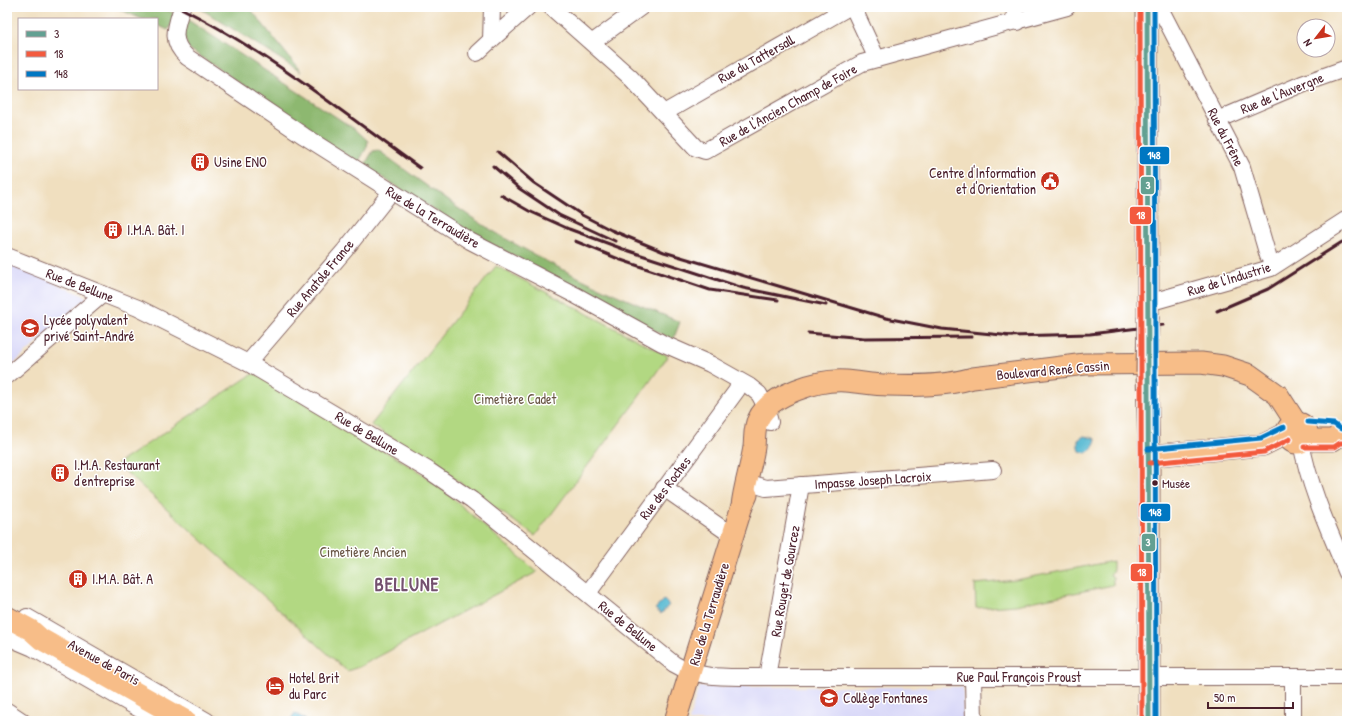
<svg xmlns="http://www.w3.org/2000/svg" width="1354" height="728" font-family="'Patrick Hand',sans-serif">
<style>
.built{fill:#d8d7f8}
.green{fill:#b2d882;stroke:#7e7c56}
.forest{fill:#8db870;stroke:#6c6c4e}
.water{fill:#53b8d1;stroke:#4e6c7e}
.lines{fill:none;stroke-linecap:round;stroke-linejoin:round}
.minor-casing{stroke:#84625f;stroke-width:18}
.major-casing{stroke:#84625f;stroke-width:23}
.minor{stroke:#fff;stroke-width:16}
.major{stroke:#f7bd88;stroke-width:21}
.rail{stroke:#4a1f2b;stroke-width:3}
.major-bridge-casing{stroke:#84625f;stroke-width:23;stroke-linecap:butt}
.major-bridge{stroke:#f7bd88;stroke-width:21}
.bus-1-casing{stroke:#fff;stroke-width:8}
.bus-2-casing{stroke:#fff;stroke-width:8}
.bus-3-casing{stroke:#fff;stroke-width:8}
.bus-1{stroke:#63a092;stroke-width:5}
.bus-2{stroke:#f35a3e;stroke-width:5}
.bus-3{stroke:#0077c2;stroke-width:5}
.bus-dot{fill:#4a1f2b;stroke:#fff;stroke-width:1.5}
.labels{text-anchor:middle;stroke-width:3;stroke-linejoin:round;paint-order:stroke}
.bus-label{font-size:13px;fill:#4a1f2b;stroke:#fff;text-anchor:start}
.street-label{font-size:14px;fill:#4a1f2b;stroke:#fff}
.poi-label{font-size:14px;fill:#4a1f2b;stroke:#fff;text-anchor:start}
.park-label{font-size:14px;fill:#695645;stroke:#fff}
.district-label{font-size:18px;font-weight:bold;letter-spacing:1px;fill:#74516f;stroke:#fff}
.line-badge{stroke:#fff;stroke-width:1.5}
.badge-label{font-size:11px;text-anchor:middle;font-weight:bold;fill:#fff}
</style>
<rect width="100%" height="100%" fill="#fff"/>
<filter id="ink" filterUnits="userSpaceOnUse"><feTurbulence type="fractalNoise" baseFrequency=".025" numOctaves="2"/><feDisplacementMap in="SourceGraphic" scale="8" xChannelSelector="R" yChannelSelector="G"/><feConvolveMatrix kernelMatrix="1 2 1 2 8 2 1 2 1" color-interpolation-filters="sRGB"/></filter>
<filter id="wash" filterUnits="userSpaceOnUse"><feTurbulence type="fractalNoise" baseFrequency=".012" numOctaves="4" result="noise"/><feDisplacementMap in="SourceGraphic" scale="16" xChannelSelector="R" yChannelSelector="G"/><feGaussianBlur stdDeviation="0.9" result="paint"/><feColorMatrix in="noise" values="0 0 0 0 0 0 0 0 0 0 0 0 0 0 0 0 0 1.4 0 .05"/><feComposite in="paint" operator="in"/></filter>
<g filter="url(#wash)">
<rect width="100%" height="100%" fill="#f0dfbf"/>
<g class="built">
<path d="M 7,262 L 87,297 L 7,370 Z"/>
<path d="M 699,687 L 963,687 L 963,721 L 689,721 Z"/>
</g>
<g class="green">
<path d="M 496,266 L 668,356 L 636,401 L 535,536 L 438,467 L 371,425 Z"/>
<path d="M 254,373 L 420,472 L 448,494 L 537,572 L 359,667 L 347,671 L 117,464 Z"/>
<path d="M 1113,561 L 1113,570 L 1110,575 L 1113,577 L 1113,585 L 1016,605 L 976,608 L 975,584 L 1016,580 Z"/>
</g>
<g class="forest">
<path d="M 114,7 L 161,7 L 177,15 L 168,30 L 157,25 L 157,19 L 142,19 Z"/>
<path d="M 198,7 L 249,7 L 301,72 Z"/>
<path d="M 185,18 L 356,130 L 368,141 L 367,147 L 358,163 L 188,48 L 182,30 Z"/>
<path d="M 378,150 C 426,185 473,222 526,250 C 575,278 628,300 680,322 L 673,340 L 478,237 L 364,166 L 373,151 Z"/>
</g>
<g class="water">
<path d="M 1084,436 L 1094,438 L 1096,440 L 1092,449 L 1086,453 L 1080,451 L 1078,447 L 1078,440 Z"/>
<path d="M 664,600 L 669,605 L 661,614 L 655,609 Z"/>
<path d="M 295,713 L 306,720 L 305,721 L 292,721 L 290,720 Z"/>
</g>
</g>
<g filter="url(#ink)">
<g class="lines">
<g class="minor-casing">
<g id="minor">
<path d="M 182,7 C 176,27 169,41 187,57 L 304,136 L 470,241 L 575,295 L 662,343 L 710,364 L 749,386 L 759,394 L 766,407 L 770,422"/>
<path d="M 492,7 L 491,40 L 528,7"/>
<path d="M 551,7 L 630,77 L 696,148 L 705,151 L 862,63 L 1067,7"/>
<path d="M 853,7 L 877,59"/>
<path d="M 1013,7 L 1018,22"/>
<path d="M 1157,7 L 1163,14 L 1242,167 L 1268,256"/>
<path d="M 593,42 L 641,7"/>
<path d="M 477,53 L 491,40"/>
<path d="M 664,113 L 849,7"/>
<path d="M 1217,120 L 1302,84 L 1347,68"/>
<path d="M 7,256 L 138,308 L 248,363 L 428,470 L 472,500 L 674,664 C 697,678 722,677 747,677 L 1347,677"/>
<path d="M 1148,303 L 1271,268 L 1347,219"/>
<path d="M 248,363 L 345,250 L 391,192"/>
<path d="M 7,376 L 103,294"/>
<path d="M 1301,442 C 1309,487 1329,530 1347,573"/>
<path d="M 753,484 L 766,488 L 993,470"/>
<path d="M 664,488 L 733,536"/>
<path d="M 588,593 L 737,390 L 739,381"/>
<path d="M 27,617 L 207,721"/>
<path d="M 7,637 L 33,648 L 160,721"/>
<path d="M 767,677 L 801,485"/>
<path d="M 973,677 L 974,721"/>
<path d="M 1293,677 L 1293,721"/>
<path d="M 7,711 L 22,721"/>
</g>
</g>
<g class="major-casing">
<g id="major">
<path d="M 1147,7 L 1148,317"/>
<path d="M 1147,372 L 1149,456 L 1149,721"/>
<circle cx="1297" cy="433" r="10"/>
<path d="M 1304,440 L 1333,440 L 1338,436 L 1347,436"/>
<path d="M 1149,456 L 1263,445 L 1287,433"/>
<path d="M 742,506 C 744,486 751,467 754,447 C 755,438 754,427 758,420 C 769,394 820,379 846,381 C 860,382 874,385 888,385 C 916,386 946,386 973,378 L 1085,364 L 1201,363 L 1223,366 L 1250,375 L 1278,395 L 1296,423"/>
<path d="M 7,617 L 31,630 L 41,639 L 186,721"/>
<path d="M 675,721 L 742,506 L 747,495"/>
</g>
</g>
<use href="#minor" class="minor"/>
<use href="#major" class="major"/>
<g class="rail">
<path d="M 179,7 C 265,50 342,112 420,168"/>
<path d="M 498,152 L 534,183 L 582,215 L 611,230 L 664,252 L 886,318 L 942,329 L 1012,336"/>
<path d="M 493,166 L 520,189 L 559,215 L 615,241"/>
<path d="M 501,195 L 529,211 L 569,229 L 623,249 L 743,288 L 826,305"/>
<path d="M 575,241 L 621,260 L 710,290 L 778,300"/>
<path d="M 1217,311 L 1268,289 L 1342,242"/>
<path d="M 808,333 L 864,338 L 972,337"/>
<path d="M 1006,336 L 1090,334 L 1163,325"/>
</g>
<g class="major-bridge-casing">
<path id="major-bridge" d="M 1147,372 L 1148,317"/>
</g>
<use href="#major-bridge" class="major-bridge"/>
<g class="bus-1-casing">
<path id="bus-1" d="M 1147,7 L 1149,721"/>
</g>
<g class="bus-2-casing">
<g id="bus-2">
<path d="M 1140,7 L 1142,721"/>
<path d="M 1304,447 L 1334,447 L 1340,443 L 1347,443"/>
<path d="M 1150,463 L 1264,452 L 1290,439"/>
</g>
</g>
<g class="bus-3-casing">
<g id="bus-3">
<path d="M 1154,7 L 1156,721"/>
<path d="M 1308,422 L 1334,424 L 1341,429 L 1347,429"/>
<path d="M 1148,449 L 1261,438 L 1284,427"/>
</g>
</g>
<use href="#bus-1" class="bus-1"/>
<use href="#bus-2" class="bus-2"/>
<use href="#bus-3" class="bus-3"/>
</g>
</g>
<defs>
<g id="building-disc" transform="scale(1)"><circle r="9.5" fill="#c8321e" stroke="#fff"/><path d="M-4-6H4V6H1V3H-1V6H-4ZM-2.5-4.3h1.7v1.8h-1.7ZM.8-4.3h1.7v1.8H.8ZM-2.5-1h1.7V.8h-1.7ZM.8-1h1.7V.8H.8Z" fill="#fff"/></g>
<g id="civic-disc" transform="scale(1)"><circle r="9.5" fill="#c8321e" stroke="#fff"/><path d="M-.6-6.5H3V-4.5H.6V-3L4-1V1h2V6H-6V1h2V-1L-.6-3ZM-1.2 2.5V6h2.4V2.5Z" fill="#fff"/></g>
<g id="school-disc" transform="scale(1)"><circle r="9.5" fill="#c8321e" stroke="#fff"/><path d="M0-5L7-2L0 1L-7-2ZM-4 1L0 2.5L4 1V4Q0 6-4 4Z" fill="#fff"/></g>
<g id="hotel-disc" transform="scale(1)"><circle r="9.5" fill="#c8321e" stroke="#fff"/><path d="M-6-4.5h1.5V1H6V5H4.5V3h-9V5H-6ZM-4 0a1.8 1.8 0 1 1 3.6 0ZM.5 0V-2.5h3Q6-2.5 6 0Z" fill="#fff"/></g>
</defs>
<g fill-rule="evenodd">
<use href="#building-disc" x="200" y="162"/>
<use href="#civic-disc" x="1050" y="181"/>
<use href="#building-disc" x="113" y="230"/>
<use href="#school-disc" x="30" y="328"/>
<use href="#building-disc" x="60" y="473"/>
<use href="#building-disc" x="78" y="579"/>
<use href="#hotel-disc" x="275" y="686"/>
<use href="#school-disc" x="829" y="698"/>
</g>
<circle class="bus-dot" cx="1155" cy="483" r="3.5"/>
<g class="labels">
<g class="bus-label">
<text x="1162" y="488">Musée</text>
</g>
<g class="street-label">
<text transform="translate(756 59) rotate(-29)" y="5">Rue du Tattersall</text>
<text transform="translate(1282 93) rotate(-22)" y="5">Rue de l'Auvergne</text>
<text transform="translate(788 105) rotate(-29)" y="5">Rue de l'Ancien Champ de Foire</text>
<text transform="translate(1226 137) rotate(63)" y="5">Rue du Frêne</text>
<text transform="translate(433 217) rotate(31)" y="5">Rue de la Terraudière</text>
<text transform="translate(320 278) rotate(-50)" y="5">Rue Anatole France</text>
<text transform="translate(1229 279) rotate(-17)" y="5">Rue de l'Industrie</text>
<text transform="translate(80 285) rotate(21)" y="5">Rue de Bellune</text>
<text transform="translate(1053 370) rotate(-5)" y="5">Boulevard René Cassin</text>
<text transform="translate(367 433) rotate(31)" y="5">Rue de Bellune</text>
<text transform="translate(873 480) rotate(-4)" y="5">Impasse Joseph Lacroix</text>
<text transform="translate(665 488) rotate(-53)" y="5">Rue des Roches</text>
<text transform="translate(785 581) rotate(-80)" y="5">Rue Rouget de Gourcez</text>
<text transform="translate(709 614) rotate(-73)" y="5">Rue de la Terraudière</text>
<text transform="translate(628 626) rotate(39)" y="5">Rue de Bellune</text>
<text transform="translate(104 662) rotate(29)" y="5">Avenue de Paris</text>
<text x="1019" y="682">Rue Paul François Proust</text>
</g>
<g class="poi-label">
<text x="214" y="167">Usine ENO</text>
<text x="1036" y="178" text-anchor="end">Centre d'Information<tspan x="1036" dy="16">et d'Orientation</tspan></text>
<text x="127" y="235">I.M.A. Bât. I</text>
<text x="44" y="325">Lycée polyvalent<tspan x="44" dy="16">privé Saint-André</tspan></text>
<text x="74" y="470">I.M.A. Restaurant<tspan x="74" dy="16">d'entreprise</tspan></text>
<text x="92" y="584">I.M.A. Bât. A</text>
<text x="289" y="683">Hotel Brit<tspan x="289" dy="16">du Parc</tspan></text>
<text x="843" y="703">Collège Fontanes</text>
</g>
<g class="park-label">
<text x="515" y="404">Cimetière Cadet</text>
<text x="363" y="557">Cimetière Ancien</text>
</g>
<g class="district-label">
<text x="407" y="591">BELLUNE</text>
</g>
</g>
<g class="line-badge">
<rect x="1139" y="146" width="31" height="19" rx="4" fill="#0077c2"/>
<rect x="1140" y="176" width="15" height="19" rx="4" fill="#63a092"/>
<rect x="1129" y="206" width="23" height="19" rx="4" fill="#f35a3e"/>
<rect x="1140" y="503" width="31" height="19" rx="4" fill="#0077c2"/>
<rect x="1141" y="533" width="15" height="19" rx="4" fill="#63a092"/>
<rect x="1130" y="563" width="23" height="19" rx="4" fill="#f35a3e"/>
</g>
<g class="badge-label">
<text x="1154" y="159">148</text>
<text x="1148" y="189">3</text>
<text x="1141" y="219">18</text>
<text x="1155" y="516">148</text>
<text x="1148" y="546">3</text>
<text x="1142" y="576">18</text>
</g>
<rect width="1354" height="728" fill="none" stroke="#fff" stroke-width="24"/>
<rect x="18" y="18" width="140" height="72" fill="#ffffff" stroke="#b7a5aa"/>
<rect x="26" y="31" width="20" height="6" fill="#63a092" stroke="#b7a5aa"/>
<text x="54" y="38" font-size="12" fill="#4a1f2b">3</text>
<rect x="26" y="51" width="20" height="6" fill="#f35a3e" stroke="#b7a5aa"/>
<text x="54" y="58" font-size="12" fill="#4a1f2b">18</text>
<rect x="26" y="71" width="20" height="6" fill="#0077c2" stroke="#b7a5aa"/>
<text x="54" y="78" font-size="12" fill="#4a1f2b">148</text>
<g transform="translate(1316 38) rotate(239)"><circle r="19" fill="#ffffff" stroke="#b7a5aa"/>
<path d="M0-3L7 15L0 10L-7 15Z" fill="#c8321e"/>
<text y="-6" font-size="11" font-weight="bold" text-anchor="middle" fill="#4a1f2b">N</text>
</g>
<path d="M1208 702v6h85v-6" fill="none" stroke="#4a1f2b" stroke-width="2"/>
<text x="1214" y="702" font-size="12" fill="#4a1f2b" stroke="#ffffff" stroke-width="3" paint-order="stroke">50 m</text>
</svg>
